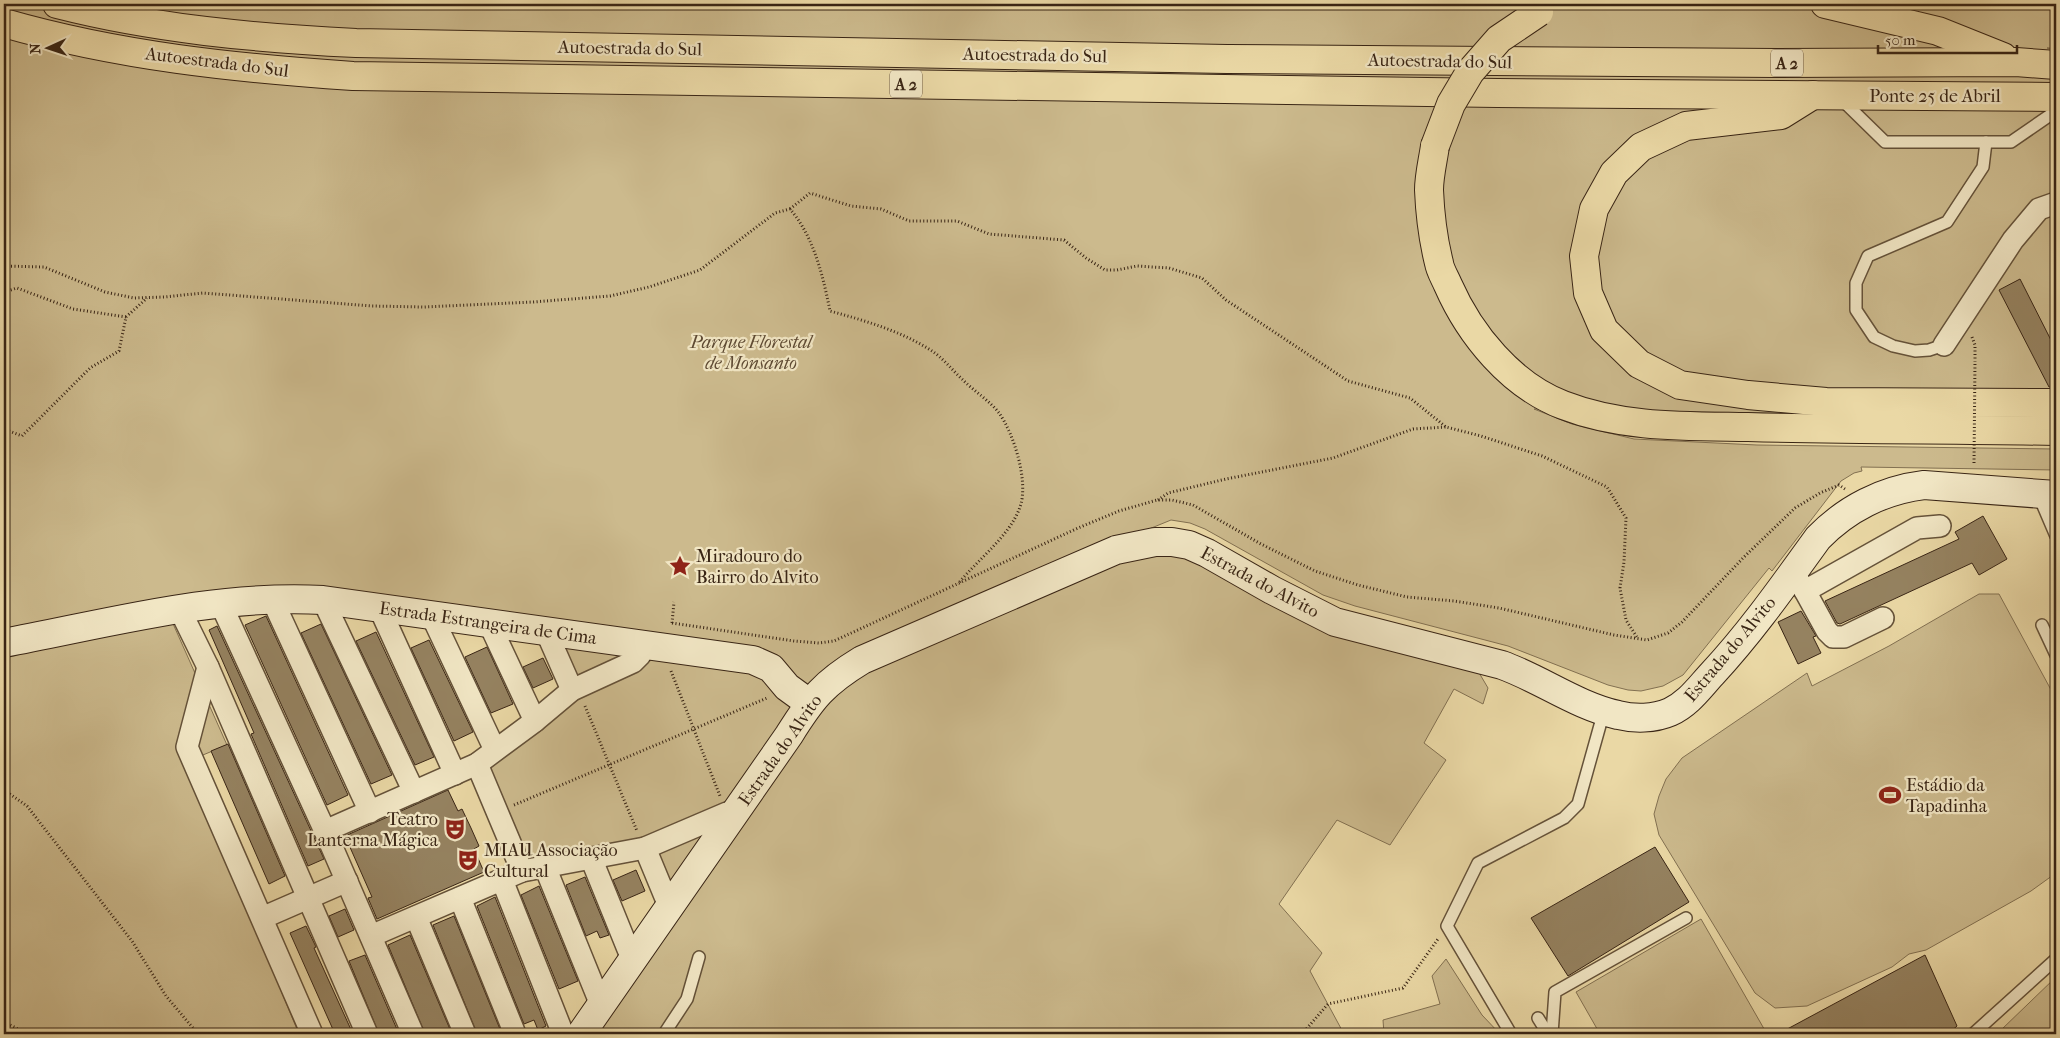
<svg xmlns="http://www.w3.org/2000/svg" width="2060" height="1038" font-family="'IM FELL French Canon',serif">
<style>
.green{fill:#ccba8d;stroke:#827051}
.building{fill:#958260;stroke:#392515}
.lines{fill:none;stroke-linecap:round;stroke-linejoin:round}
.lane-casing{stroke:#655239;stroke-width:14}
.street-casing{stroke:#655239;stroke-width:24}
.secondary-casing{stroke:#392515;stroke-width:30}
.highway-casing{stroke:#392515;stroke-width:30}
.path{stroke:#392515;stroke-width:3;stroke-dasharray:1 2.5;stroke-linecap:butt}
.lane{stroke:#f1e6c4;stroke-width:11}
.street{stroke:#f1e6c4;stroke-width:21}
.secondary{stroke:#f1e6c4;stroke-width:28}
.highway{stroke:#ead8a5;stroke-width:28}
.highway-bridge-casing{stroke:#392515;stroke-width:30;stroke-linecap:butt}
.path-bridge{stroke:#392515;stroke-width:3;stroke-dasharray:1 2.5;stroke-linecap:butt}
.highway-bridge{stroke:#ead8a5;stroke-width:28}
.labels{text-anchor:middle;stroke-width:4.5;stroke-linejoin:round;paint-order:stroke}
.shield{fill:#f1e6c4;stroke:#705f4a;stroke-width:1}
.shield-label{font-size:16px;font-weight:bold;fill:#392515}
.street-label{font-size:18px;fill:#392515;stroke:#f1e6c4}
.park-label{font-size:18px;font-style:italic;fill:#5e4a33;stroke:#f1e6c4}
.poi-label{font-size:18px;fill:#392515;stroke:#f1e6c4;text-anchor:start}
</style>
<rect width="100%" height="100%" fill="#ead8a5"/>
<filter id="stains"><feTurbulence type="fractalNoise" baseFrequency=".004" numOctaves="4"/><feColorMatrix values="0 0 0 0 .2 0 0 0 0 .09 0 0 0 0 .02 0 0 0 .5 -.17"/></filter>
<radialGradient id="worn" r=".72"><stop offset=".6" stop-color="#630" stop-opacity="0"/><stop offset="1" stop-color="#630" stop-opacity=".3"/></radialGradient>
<g class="green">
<path d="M 4,4 L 2056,4 L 2056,48 L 2047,48 L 2056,50 L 2056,418 L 1534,409 L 1572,424 L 1634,439 L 1757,445 L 2056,449 L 2056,470 L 1861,467 L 1862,471 L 1854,473 L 1841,481 L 1772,571 L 1769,568 L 1683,675 L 1663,686 L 1641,691 L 1628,690 L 1608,685 L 1508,646 L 1355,606 L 1323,595 L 1205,529 L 1190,523 L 1171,520 L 1061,565 L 1103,565 L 1154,550 L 1200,559 L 1478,671 L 1488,688 L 1483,704 L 1454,689 L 1424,743 L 1446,760 L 1390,845 L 1337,820 L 1279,904 L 1322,953 L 1310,971 L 1344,1034 L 588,1034 L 673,912 L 648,855 L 525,877 L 475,766 L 578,693 L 555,640 L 279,601 L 166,608 L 227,745 L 186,762 L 299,1034 L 4,1034 Z"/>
<path d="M 1979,594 L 1999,594 L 2056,699 L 2056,873 L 2031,891 L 1926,950 L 1909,954 L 1892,967 L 1807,1006 L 1775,1008 L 1755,993 L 1659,835 L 1654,814 L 1659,796 L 1666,779 L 1682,758 L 1807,673 L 1812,686 L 1889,646 Z"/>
<path d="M 1701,919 L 1767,1034 L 1600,1034 L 1576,992 Z"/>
<path d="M 1446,959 L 1482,1015 L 1500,1034 L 1384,1034 L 1383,1020 L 1440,1004 L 1432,976 Z"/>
<path d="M 2056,977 L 2056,1034 L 1996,1034 L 2001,1030 Z"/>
</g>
<g class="building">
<path d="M 2020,279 L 2056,350 L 2056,387 L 2049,387 L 1999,290 Z"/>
<path d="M 1983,516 L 2007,559 L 1979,575 L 1972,563 L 1840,624 L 1837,623 L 1825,601 L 1959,539 L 1955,532 Z"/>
<path d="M 1801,611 L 1816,636 L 1813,637 L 1821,653 L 1798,664 L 1778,622 Z"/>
<path d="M 266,616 L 348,795 L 327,805 L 245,625 Z"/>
<path d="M 321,624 L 392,775 L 371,784 L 301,633 Z"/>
<path d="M 217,626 L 324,859 L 308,866 L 251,734 L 254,733 L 209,630 Z"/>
<path d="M 376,632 L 434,757 L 415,765 L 356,641 Z"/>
<path d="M 429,640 L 473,732 L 454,741 L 411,648 Z"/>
<path d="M 487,647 L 513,704 L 491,713 L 465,657 Z"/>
<path d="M 543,658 L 553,679 L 533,688 L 523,667 Z"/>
<path d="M 228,744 L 285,876 L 269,884 L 211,751 Z"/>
<path d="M 448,790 L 458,811 L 462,809 L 471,828 L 479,846 L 474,849 L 484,872 L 377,919 L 368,898 L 372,897 L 345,836 Z"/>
<path d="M 1655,847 L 1689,902 L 1568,976 L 1531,918 Z"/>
<path d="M 636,870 L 645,891 L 622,901 L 613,880 Z"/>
<path d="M 585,877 L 609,935 L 600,938 L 597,931 L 586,936 L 566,885 Z"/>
<path d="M 539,886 L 578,981 L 559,989 L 521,895 Z"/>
<path d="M 495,897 L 546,1026 L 538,1030 L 534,1020 L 524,1024 L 477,906 Z"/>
<path d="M 345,909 L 354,930 L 338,937 L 329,916 Z"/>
<path d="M 454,916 L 502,1034 L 477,1034 L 433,925 Z"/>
<path d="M 306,926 L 316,947 L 314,948 L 353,1034 L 335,1034 L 290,933 Z"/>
<path d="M 410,935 L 452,1034 L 425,1034 L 388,945 Z"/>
<path d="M 365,955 L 399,1034 L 379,1034 L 349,961 Z"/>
<path d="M 1925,955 L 1957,1026 L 1948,1034 L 1778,1034 Z"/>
</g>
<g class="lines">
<g class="lane-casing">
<g id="lane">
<path d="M 1840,98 L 1885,142 L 2011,142 L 2056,111"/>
<path d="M 1944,345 L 1929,350 L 1915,351 L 1893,346 L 1874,337 L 1856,310 L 1856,283 L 1868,256 L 1947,222 L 1983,167 L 1986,142"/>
<path d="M 2038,494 L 2056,536"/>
<path d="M 2042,625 L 2056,655"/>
<path d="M 1538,1018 L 1548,1034"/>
<path d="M 664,1034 L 687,999 L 699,957"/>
<path d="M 1511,1034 L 1447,926 L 1478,863 L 1564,818 L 1578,804 L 1604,711"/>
<path d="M 1552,1034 L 1555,992 L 1686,918"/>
<path d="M 1973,1034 L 2056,959"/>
</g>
</g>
<g class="street-casing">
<g id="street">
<path d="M 1944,345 L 2013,240 L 2039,209 L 2056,203"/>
<path d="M 1793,572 L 1805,591 L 1917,528 L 1940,526"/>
<path d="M 1805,591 L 1827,631 L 1833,637 L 1844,637 L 1883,618"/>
<path d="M 272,599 L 370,812"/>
<path d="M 323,600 L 414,792"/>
<path d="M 220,602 L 325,831 L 413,1034"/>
<path d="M 379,607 L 455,774"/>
<path d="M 179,608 L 208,667 L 367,1034"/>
<path d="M 431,614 L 495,750"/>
<path d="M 489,623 L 535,721"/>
<path d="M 546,631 L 572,690"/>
<path d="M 208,667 L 187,747 L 312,1034"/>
<path d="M 477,764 L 522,871"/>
<path d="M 325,831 L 477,764 L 535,721 L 572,690 L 633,662 L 640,655 L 643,644"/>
<path d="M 645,848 L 669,906"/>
<path d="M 591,858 L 632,959"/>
<path d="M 545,867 L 601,1005"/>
<path d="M 502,880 L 563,1034"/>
<path d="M 460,898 L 515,1034"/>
<path d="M 416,917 L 465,1034"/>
<path d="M 262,918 L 347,881"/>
<path d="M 371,936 L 522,871 L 645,848 L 727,813 L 734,814"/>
</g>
</g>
<g class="secondary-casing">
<g id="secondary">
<path d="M 4,643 C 110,623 214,594 323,600 L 753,660 L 771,668 L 787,687 L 809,703"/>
<path d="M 581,1034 L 789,735 C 812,698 824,683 862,660 L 1116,550 L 1155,542 L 1172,542 L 1189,545 L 1207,553 L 1272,590 L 1335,622 L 1502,665 C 1541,679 1577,706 1618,715 C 1634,719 1654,719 1670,712 C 1688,704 1699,688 1712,674 C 1751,632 1784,585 1818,538 C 1846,509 1883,490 1924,485 L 2056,495"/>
</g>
</g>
<g class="highway-casing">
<g id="highway">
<path d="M 57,4 C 155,29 255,38 356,43 L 1227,59 L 1777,63 L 2016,62 L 2056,65"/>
<path d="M 1825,4 L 1938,31 L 2003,57"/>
<path d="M 4,23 C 119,56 234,68 353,76 L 1497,93 L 2056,97"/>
<path d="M 1813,95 L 1781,115 L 1686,126 L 1641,147 L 1614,173 L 1594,209 L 1584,256 L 1588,293 L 1604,330 L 1639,364 L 1680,385 L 1748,395 L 1826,402 L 2056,403"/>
<path d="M 1435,146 C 1433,160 1429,176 1429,190 C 1430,214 1433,239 1439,263 C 1440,270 1445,278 1448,285 C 1470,335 1511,385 1563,405 C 1622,428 1685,426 1748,427 C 1850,430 1953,429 2056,431"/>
</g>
</g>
<g class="path">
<path d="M 790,209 L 810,193 L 851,206 L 881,209 L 909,221 L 957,221 L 989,234 L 1064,240 L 1086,258 L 1105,270 L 1117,270 L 1137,266 L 1169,268 L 1202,278 L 1226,300 L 1348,381 L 1410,398 L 1446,427 L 1481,436 L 1542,456 L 1607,487 L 1626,518 L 1624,562 L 1620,588 L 1626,620 L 1638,639"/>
<path d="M 4,266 L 44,267 L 105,292 L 134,298 L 164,297 L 203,293 L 372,306 L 424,307 L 533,302 L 610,296 L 649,287 L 700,270 L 775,213 L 790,209 C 814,237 823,276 830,311 C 866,321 901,331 932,351 C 943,358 953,371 963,380 C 974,391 990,401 999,413 C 1014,434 1029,482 1020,507 C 1010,536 977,560 958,584"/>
<path d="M 4,292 L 17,288 L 73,309 L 126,317 L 119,351 L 90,368 L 22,436 L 4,429"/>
<path d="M 126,317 L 147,298"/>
<path d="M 1972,337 L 1975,345 L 1975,361"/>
<path d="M 1158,500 L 1168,493 L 1226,479 L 1333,458 L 1413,429 L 1446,427"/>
<path d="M 672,623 L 794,641 L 819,643 L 834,641 L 1078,528 L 1119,511 L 1157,500 L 1172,500 L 1193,505 L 1261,544 L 1315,571 L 1358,585 L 1407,597 L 1454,601 L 1499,608 L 1614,635 L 1647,640 L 1668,633 L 1682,622 L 1744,557 L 1795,508 L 1820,493 L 1839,485 L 1845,489"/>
<path d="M 672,623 L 674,602"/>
<path d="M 671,671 L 720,796"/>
<path d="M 585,706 L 637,831"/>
<path d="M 4,790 L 27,806 L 132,941 L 166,996 L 198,1034"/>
<path d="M 514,805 L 767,698"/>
<path d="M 4,1022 L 28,1034"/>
<path d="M 1302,1034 L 1328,1004 L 1403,988 L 1438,939"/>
</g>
<use href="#lane" class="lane"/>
<use href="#street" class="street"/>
<use href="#secondary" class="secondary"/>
<use href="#highway" class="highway"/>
<g class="highway-bridge-casing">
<path id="highway-bridge" d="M 1435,146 L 1451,104 L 1470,72 L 1499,39 L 1539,12"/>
</g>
<path class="path-bridge" d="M 1974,463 L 1975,361"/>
<use href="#highway-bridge" class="highway-bridge"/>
</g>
<defs>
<g id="sight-bare" transform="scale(1.725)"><path d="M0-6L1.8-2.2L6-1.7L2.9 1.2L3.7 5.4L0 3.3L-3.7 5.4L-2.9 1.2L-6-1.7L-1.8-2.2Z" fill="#8f2418" stroke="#f1e6c4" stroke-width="2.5" paint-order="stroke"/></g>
<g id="stadium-bare" transform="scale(1.725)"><path d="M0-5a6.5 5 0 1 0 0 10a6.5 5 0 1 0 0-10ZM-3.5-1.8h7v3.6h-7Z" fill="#8f2418" stroke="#f1e6c4" stroke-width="2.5" paint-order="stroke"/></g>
<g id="theatre-bare" transform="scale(1.725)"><path d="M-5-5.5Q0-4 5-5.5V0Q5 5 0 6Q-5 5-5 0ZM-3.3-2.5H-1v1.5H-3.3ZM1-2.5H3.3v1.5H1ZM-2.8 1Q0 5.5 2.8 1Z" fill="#8f2418" stroke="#f1e6c4" stroke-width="2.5" paint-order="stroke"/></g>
</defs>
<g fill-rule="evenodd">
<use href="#sight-bare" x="680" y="566"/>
<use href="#stadium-bare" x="1890" y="795"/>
<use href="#theatre-bare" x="455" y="829"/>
<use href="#theatre-bare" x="468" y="860"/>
</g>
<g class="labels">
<g class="shield">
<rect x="1771" y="49.5" width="32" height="27" rx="4"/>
<rect x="890" y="70.5" width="32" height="27" rx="4"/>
</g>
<g class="shield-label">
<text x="1787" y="69">A 2</text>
<text x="906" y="90">A 2</text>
</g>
<g class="street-label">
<text transform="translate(630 48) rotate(1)" y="6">Autoestrada do Sul</text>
<text transform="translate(1035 55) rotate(1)" y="6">Autoestrada do Sul</text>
<text transform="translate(1440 61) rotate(1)" y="6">Autoestrada do Sul</text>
<text transform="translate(217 62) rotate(7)" y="6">Autoestrada do Sul</text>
<text x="1935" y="102">Ponte 25 de Abril</text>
<text transform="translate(1260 582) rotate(28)" y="6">Estrada do Alvito</text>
<text transform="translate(488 623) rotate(8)" y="6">Estrada Estrangeira de Cima</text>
<text transform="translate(1730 649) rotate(-50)" y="6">Estrada do Alvito</text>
<text transform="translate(780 750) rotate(-55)" y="6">Estrada do Alvito</text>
</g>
<g class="park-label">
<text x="751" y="348">Parque Florestal<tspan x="751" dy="21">de Monsanto</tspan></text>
</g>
<g class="poi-label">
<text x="696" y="562">Miradouro do<tspan x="696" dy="21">Bairro do Alvito</tspan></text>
<text x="1906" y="791">Estádio da<tspan x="1906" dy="21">Tapadinha</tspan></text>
<text x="438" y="825" text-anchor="end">Teatro<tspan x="438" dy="21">Lanterna Mágica</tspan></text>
<text x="484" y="856">MIAU Associação<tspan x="484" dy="21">Cultural</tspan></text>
</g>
</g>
<rect width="2060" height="1038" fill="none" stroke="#ead8a5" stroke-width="20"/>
<rect x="5" y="5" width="2050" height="1028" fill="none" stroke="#392515" stroke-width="2.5"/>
<rect x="10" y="10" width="2040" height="1018" fill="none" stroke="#392515"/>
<g transform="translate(48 48) rotate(267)" stroke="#f1e6c4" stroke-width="4" paint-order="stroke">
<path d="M0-4L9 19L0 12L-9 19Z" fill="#392515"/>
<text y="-8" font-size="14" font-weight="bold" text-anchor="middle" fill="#392515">N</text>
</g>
<path d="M1878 45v8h139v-8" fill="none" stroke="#392515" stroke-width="2.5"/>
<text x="1885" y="45" font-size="15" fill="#392515" stroke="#f1e6c4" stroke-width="4" paint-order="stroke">50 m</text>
<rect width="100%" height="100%" filter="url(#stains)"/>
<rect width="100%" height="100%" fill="url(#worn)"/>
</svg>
